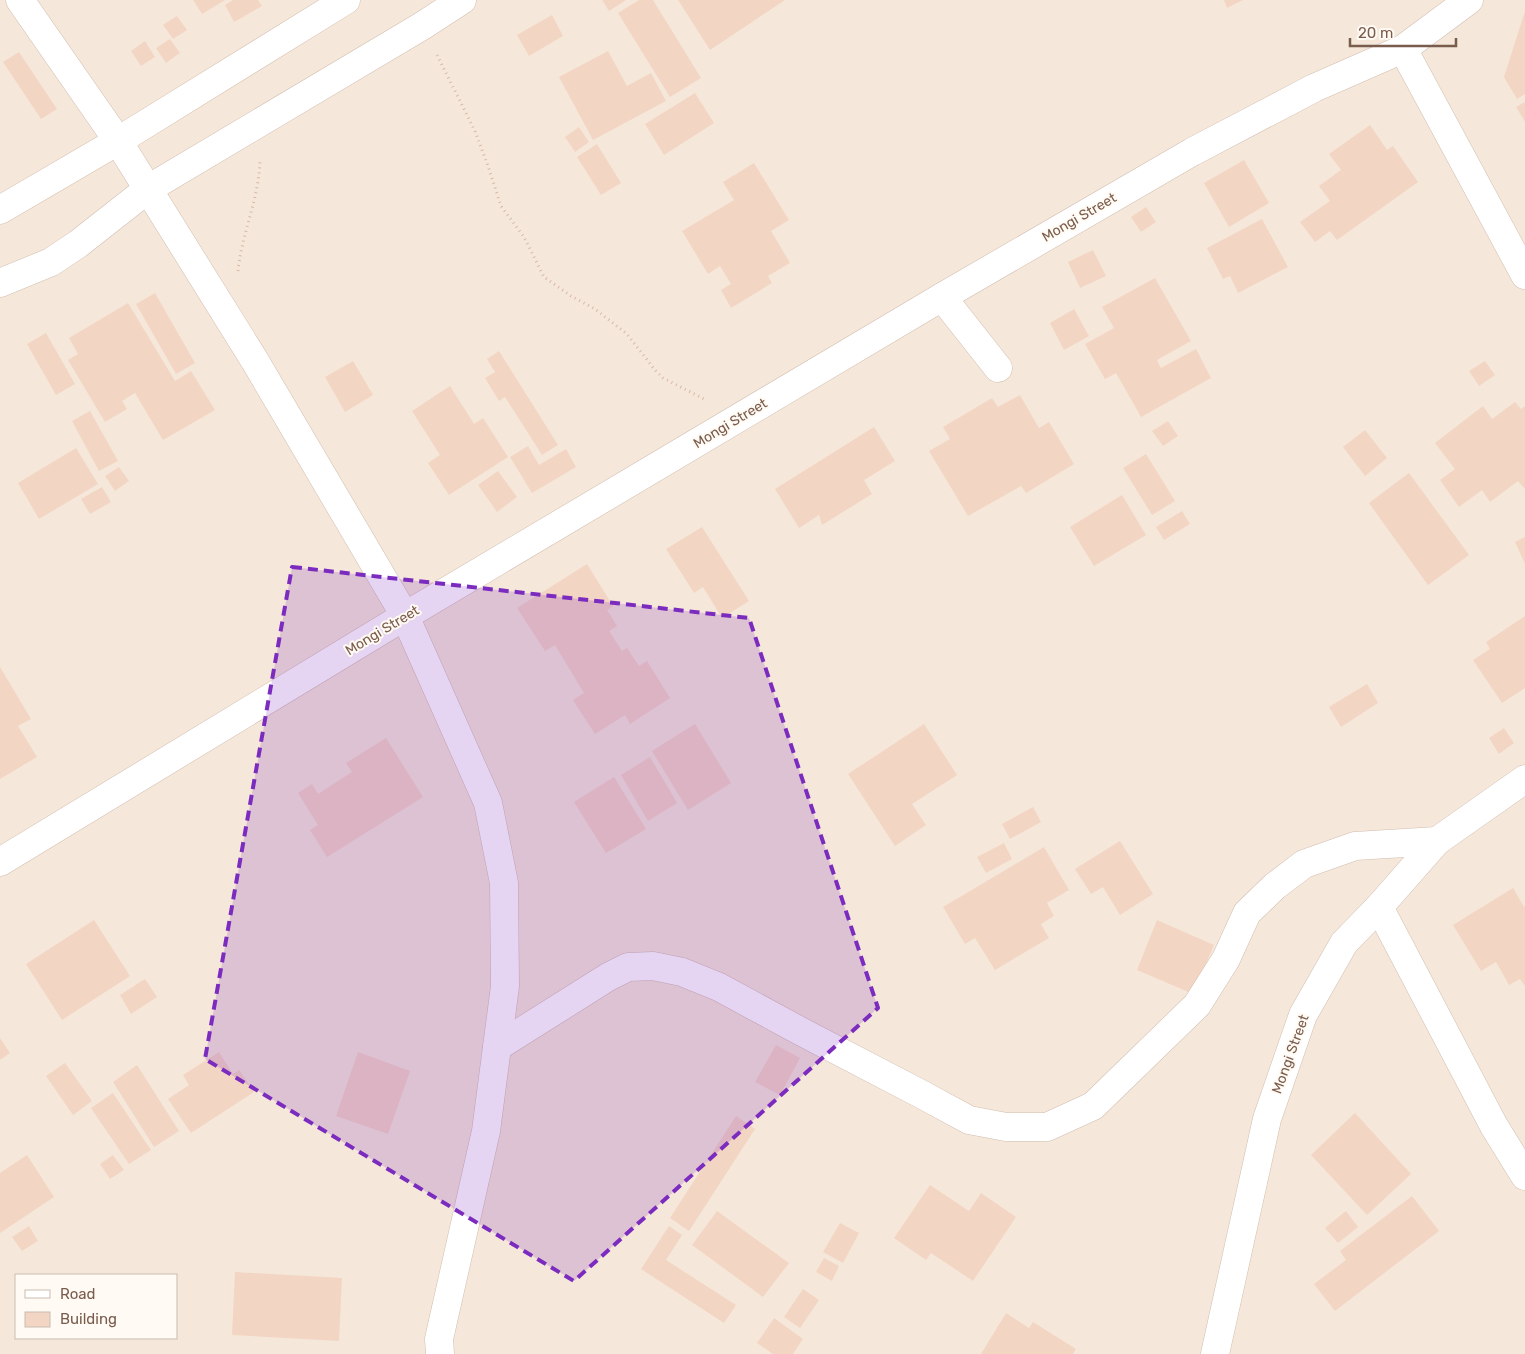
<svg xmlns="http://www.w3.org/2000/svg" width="1525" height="1354" font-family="Rubik,sans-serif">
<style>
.residential{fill:#f5e8da;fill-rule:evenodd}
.building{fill:#f3d5c3}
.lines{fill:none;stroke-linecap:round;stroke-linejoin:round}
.street-casing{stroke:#d1beb0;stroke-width:29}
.secondary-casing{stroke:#d6c0b0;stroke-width:29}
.path{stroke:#d9b8a5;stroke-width:3;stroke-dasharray:1 4;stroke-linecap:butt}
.street{stroke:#fff;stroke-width:28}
.secondary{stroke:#fff;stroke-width:28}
.marked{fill:#7b2cbf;fill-opacity:0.2;stroke:#7b2cbf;stroke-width:4;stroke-dasharray:10 6;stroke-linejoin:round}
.labels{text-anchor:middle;stroke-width:4;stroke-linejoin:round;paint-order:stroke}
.street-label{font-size:14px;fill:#7a5c4d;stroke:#fffaf3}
</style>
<rect width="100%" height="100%" fill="#fdf6ec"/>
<path class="residential" d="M 0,0 L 1525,0 L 1525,1354 L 0,1354 ZM 16,1275 L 176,1275 L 176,1338 L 16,1338 Z"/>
<g class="building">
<path d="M 193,0 L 225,0 L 202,14 Z"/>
<path d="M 233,0 L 258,0 L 262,6 L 234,22 L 225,5 Z"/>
<path d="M 602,0 L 626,0 L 609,11 Z"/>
<path d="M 639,0 L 653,0 L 701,78 L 670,97 L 618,13 Z"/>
<path d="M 678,0 L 785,0 L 710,50 Z"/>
<path d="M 1224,0 L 1243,0 L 1227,8 Z"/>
<path d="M 1525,11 L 1525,94 L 1517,99 L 1504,77 Z"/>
<path d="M 552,15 L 563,36 L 529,56 L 517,35 Z"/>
<path d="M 177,16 L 187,30 L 173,39 L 163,25 Z"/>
<path d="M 170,39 L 180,53 L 166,63 L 156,48 Z"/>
<path d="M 145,41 L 155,57 L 141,66 L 131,51 Z"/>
<path d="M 608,51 L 627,86 L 651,73 L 666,101 L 593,140 L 559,77 Z"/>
<path d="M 19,52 L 57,109 L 41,119 L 3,62 Z"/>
<path d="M 695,93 L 714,123 L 664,155 L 645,124 Z"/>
<path d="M 1525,102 L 1525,122 L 1516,107 Z"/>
<path d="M 1370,125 L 1387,150 L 1393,146 L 1418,182 L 1337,240 L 1330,231 L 1315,242 L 1300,222 L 1330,201 L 1319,186 L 1341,170 L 1329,154 Z"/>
<path d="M 579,127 L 589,142 L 575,152 L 565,137 Z"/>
<path d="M 597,144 L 621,183 L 601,195 L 577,157 Z"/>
<path d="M 1244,160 L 1269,203 L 1229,227 L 1204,183 Z"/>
<path d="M 754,163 L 789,220 L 771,231 L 790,263 L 768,276 L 772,283 L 731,308 L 721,290 L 731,284 L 720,266 L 708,274 L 682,231 L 734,200 L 723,182 Z"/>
<path d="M 1146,207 L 1156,222 L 1141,232 L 1131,217 Z"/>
<path d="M 1262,219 L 1288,267 L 1238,293 L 1230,276 L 1223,279 L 1207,248 Z"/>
<path d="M 1093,250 L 1106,276 L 1080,288 L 1068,262 Z"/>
<path d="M 1155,278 L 1191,341 L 1157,360 L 1161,368 L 1196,349 L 1211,378 L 1141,417 L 1116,373 L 1105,379 L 1085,344 L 1114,328 L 1102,307 Z"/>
<path d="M 155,293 L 195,363 L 176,374 L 136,304 Z"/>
<path d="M 128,303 L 175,381 L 191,371 L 215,410 L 163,440 L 135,393 L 122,401 L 127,409 L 105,422 L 68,360 L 78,354 L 69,338 Z"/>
<path d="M 1074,309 L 1089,336 L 1064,350 L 1050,323 Z"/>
<path d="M 46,333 L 75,384 L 56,395 L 27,344 Z"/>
<path d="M 499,351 L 558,445 L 542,455 L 505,397 L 499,401 L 485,378 L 495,372 L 487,359 Z"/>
<path d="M 353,361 L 373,395 L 345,412 L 325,377 Z"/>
<path d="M 1485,361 L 1495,375 L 1479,386 L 1469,371 Z"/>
<path d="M 450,386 L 474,424 L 483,418 L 508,457 L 449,495 L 428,463 L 440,455 L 412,411 Z"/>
<path d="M 1020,395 L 1039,428 L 1049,422 L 1074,464 L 1026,493 L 1021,486 L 968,516 L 929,451 L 950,439 L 943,427 L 992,398 L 998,407 Z"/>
<path d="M 1515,402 L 1521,409 L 1525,406 L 1525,489 L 1518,481 L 1490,502 L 1482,490 L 1459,507 L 1440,480 L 1455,469 L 1435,443 L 1483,406 L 1492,419 Z"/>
<path d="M 90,411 L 118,461 L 99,471 L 72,421 Z"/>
<path d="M 1168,421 L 1178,436 L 1163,446 L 1152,431 Z"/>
<path d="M 874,427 L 895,461 L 864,480 L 872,494 L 822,525 L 819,515 L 799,528 L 775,489 Z"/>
<path d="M 1365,430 L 1387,458 L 1365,476 L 1343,447 Z"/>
<path d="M 528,446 L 539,465 L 566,449 L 576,467 L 532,493 L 510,457 Z"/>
<path d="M 76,448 L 98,484 L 39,519 L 18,483 Z"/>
<path d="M 1146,454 L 1175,501 L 1152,515 L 1123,468 Z"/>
<path d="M 119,467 L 129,481 L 115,491 L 105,476 Z"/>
<path d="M 498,471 L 517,497 L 497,512 L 478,485 Z"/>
<path d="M 1409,473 L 1469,555 L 1428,585 L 1369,503 Z"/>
<path d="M 102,487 L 111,502 L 90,514 L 81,499 Z"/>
<path d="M 1122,495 L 1146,535 L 1094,566 L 1070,527 Z"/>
<path d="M 1182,511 L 1190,524 L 1164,540 L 1156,527 Z"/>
<path d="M 702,527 L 749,601 L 722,618 L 703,587 L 694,593 L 666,549 Z"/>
<path d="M 1525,537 L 1525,564 L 1515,542 Z"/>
<path d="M 587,564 L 613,606 L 607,610 L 617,626 L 609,631 L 622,651 L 627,648 L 639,666 L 647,661 L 670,698 L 630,724 L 625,715 L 595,734 L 573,700 L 584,693 L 555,645 L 545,651 L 517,608 Z"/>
<path d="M 1525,616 L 1525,688 L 1502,703 L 1473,660 L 1490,649 L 1486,642 Z"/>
<path d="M 0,667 L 31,719 L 18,726 L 37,757 L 0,779 Z"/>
<path d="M 1367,684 L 1378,703 L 1341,727 L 1329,707 Z"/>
<path d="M 695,724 L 731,783 L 688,810 L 652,751 Z"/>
<path d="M 924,724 L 957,775 L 912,804 L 926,825 L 895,846 L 848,774 Z"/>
<path d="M 1504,728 L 1514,743 L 1499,754 L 1489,738 Z"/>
<path d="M 386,738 L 423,797 L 327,857 L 310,830 L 318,825 L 298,793 L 312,784 L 318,794 L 352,772 L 346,763 Z"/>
<path d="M 650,757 L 677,803 L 648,821 L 621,775 Z"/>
<path d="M 614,777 L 646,829 L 606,853 L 574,802 Z"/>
<path d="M 1033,807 L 1041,822 L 1010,839 L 1002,824 Z"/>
<path d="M 1120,841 L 1153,894 L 1120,915 L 1103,887 L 1091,894 L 1075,869 Z"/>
<path d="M 1004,843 L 1012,859 L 986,873 L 977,857 Z"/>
<path d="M 1044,847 L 1069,890 L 1047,903 L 1054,916 L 1041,924 L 1049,938 L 995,970 L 975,938 L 965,944 L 943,907 Z"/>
<path d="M 1513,888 L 1524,907 L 1525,906 L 1525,986 L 1520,979 L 1509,985 L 1496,962 L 1481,971 L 1453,925 Z"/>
<path d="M 94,920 L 130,976 L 62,1020 L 26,964 Z"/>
<path d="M 1157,920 L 1214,945 L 1193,994 L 1137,970 Z"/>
<path d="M 145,979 L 157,997 L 131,1014 L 120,995 Z"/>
<path d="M 0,1038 L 10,1053 L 0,1060 Z"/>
<path d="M 776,1045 L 800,1058 L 780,1095 L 755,1082 Z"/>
<path d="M 219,1052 L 233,1074 L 239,1070 L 254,1092 L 191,1133 L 168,1099 L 189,1085 L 183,1075 Z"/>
<path d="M 358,1052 L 410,1071 L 388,1134 L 336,1116 Z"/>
<path d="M 65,1063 L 92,1101 L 73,1115 L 46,1076 Z"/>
<path d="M 137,1065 L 179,1131 L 154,1147 L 113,1082 Z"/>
<path d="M 113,1093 L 151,1150 L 129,1164 L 91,1108 Z"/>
<path d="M 1355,1113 L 1411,1174 L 1367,1215 L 1311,1155 Z"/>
<path d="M 736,1116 L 755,1129 L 689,1231 L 670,1218 Z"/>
<path d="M 27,1155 L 54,1197 L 0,1233 L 0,1173 Z"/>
<path d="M 113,1155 L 124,1170 L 110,1179 L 100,1164 Z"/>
<path d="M 930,1185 L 969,1211 L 981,1193 L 1016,1217 L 973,1281 L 931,1253 L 926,1260 L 894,1238 Z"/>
<path d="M 1412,1196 L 1439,1231 L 1335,1311 L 1314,1284 L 1346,1260 L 1340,1251 Z"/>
<path d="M 717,1211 L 789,1263 L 763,1297 L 692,1245 Z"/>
<path d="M 1346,1211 L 1358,1227 L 1338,1243 L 1325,1228 Z"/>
<path d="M 840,1223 L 859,1233 L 843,1263 L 823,1252 Z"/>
<path d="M 29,1226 L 38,1241 L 22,1251 L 12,1237 Z"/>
<path d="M 669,1226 L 682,1235 L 666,1260 L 736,1305 L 724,1323 L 641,1269 Z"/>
<path d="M 824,1258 L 839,1266 L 832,1281 L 816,1272 Z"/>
<path d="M 235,1272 L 342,1278 L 339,1341 L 232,1335 Z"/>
<path d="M 803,1289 L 819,1300 L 800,1328 L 784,1317 Z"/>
<path d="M 1006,1313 L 1029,1328 L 1033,1322 L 1076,1349 L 1073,1354 L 981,1354 Z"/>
<path d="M 774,1318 L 803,1339 L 793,1354 L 773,1354 L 757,1343 Z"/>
</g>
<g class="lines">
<g class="street-casing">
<g id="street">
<path d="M 20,0 L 118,141 L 255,361 L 405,616 L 488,803 L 504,883 L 505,986 L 486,1131 L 439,1339 L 440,1354"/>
<path d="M 1403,49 L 1525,275"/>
<path d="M 0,283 L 51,262 L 78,244 L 148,189 L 422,26 L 462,0"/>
<path d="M 942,297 L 998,368"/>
<path d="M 0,862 L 405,616 L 942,297 L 1192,152 L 1314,88 L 1403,49 L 1469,0"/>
<path d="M 1379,907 L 1494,1126 L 1525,1176"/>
<path d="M 497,1047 L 608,977 L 628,967 L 653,966 L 682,972 L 719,987 L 802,1032 L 921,1094 L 969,1120 L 1006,1127 L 1047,1127 L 1093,1106 L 1197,1005 L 1226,959 L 1247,913 L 1275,886 L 1304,864 L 1355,846 L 1437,841"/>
<path d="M 1215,1354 L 1267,1119 L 1303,1015 L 1344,943 L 1379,907 L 1437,841 L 1525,779"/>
</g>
</g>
<g class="secondary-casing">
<path id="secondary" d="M 0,210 L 118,141 L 346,0"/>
</g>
<g class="path">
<path d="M 437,55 L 475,131 L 488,166 L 501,206 L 524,237 L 544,277 L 571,296 L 595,309 L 627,334 L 655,370 L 663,378 L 706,400"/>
<path d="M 238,271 C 242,233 259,199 260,160"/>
</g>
<use href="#street" class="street"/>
<use href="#secondary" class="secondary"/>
</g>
<path class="marked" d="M 292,567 L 749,618 L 878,1008 L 574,1281 L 205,1059 Z"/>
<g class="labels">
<g class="street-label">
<text transform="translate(1079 217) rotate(-30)" y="5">Mongi Street</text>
<text transform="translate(730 423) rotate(-31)" y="5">Mongi Street</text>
<text transform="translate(382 630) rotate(-31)" y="5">Mongi Street</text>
<text transform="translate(1290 1054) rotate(-70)" y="5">Mongi Street</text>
</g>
</g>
<rect x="15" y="1274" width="162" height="65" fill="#fffaf3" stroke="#cabbb1"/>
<rect x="25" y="1290" width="25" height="8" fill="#ffffff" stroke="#cabbb1"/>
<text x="60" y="1299" font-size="15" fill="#7a5c4d">Road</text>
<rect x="25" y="1312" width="25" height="15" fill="#f3d5c3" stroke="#cabbb1"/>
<text x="60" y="1324" font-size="15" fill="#7a5c4d">Building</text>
<path d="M1350 38v8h106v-8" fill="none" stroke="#7a5c4d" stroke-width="2.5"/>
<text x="1358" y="38" font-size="15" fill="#7a5c4d" stroke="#fffaf3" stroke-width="4" paint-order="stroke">20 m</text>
</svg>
